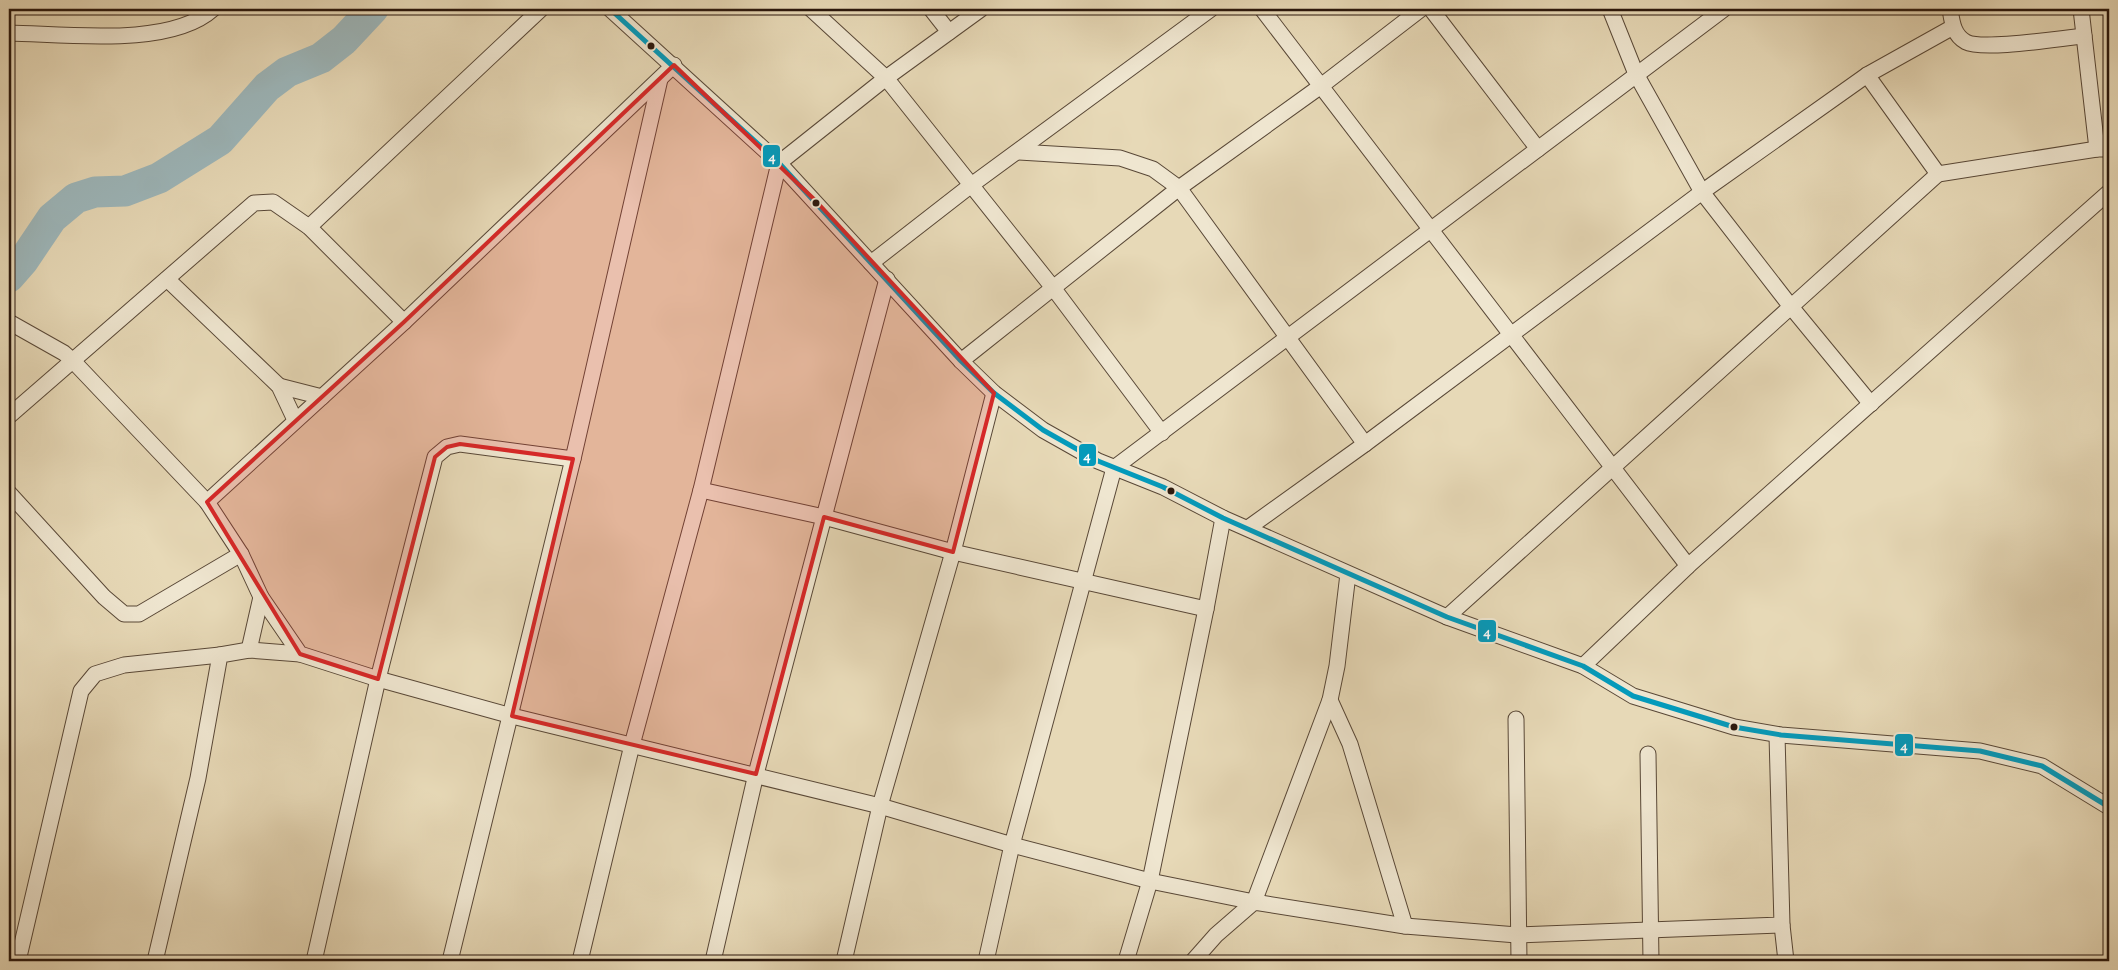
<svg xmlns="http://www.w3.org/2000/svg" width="2118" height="970" font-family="'Sorts Mill Goudy',serif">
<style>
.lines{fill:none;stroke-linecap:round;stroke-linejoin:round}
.river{stroke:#9db7bb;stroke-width:31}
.street-casing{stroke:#594837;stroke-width:17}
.street{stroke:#efe6d0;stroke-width:15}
.bus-1-casing{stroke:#efe6d0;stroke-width:9}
.bus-1{stroke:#049abb;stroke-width:5}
.marked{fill:#d62828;fill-opacity:0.2;stroke:#d62828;stroke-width:4;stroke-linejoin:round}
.bus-dot{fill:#2a170c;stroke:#efe6d0;stroke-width:2}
.line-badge{stroke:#efe6d0;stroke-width:2}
.badge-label{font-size:14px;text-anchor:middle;font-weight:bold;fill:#fff}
</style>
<rect width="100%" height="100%" fill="#e7d9b7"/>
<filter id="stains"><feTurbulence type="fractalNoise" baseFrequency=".004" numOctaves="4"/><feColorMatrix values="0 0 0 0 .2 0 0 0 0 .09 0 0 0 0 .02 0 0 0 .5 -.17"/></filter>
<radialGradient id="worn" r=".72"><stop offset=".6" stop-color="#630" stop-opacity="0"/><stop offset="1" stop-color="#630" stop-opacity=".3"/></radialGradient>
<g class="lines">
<path class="river" d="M 9,277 L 23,261 L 52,218 L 76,198 L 95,192 L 125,191 L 159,178 L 220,140 L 267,87 L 287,72 L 321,58 L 344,40 L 373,9"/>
<g class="street-casing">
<g id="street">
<path d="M 610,9 L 779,163 L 961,361 L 994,393 L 1043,430 L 1098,461 L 1163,487 L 1223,518 L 1447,617 L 1583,666 L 1633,696 L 1734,727 L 1781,735 L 1980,751 L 2042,766 L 2109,807"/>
<path d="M 811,9 L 886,78 L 1054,289 L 1162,433"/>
<path d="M 931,9 L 949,32"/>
<path d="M 1262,9 L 1688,566"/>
<path d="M 1431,9 L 1538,149"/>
<path d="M 1610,9 L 1636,74 L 1702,192 L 1792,308 L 1871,404"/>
<path d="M 1950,9 C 1952,21 1953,35 1966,42 C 1983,51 2061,38 2084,36"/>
<path d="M 2081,9 L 2097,149"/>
<path d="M 9,33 C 65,34 170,48 213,9"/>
<path d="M 1019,152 L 1120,158 L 1153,169 L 1179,188 L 1365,444"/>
<path d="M 1938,174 L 2097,149 L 2109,149"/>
<path d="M 309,227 L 541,9"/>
<path d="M 871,263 L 970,186 L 1211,9"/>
<path d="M 167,279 L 279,386 L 295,420"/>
<path d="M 9,322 L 64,353 L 73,361 L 207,502 L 404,322 L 674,65"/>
<path d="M 961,361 L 1179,188 L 1321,86 L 1421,9"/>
<path d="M 279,386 L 322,397"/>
<path d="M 9,416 L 254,203 L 273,202 L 309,227 L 404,322"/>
<path d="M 701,490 L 824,517 L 953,552 L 1206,609"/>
<path d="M 9,493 L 104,597 L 124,614 L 139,614 L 241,554"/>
<path d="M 207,502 L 241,554 L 261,597 L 300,654 L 378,679 L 512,716 L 880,806 L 1012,845 L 1150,881 L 1254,902 L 1330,700 L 1337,666 L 1348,574"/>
<path d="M 1248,528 L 1365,444 L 1702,192 L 1867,75 L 1953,27"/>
<path d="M 1447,617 L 1938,174 L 1867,75"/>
<path d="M 249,650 L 261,597"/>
<path d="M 1583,666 L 1688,566 L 2109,192"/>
<path d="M 1330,700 L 1350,744 L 1405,926"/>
<path d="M 1516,719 L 1519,961"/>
<path d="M 1648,754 L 1651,961"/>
<path d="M 1782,925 L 1786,961"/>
<path d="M 18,961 L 81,691 L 95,674 L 124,665 L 220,655"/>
<path d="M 155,961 L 198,778 L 220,655 L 249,650 L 300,654"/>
<path d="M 314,961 L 378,679 L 435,457 L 447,447 L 460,444 L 573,459"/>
<path d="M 450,961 L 573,459 L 660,79"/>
<path d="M 580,961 L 632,745 L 701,490 L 779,163 L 886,78 L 981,9"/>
<path d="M 713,961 L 756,774 L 887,279"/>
<path d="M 844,961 L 880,806 L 953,552 L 994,393"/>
<path d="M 986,961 L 1012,845 L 1114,468 L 1724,9"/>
<path d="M 1126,961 L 1150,881 L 1206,609 L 1223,518"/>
<path d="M 1193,961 L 1216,935 L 1254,902 L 1405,926 L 1517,935 L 1782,925 L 1777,735"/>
</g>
</g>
<use href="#street" class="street"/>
<g class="bus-1-casing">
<path id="bus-1" d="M 610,9 L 779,163 L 961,361 L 994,393 L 1043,430 L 1098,461 L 1163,487 L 1223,518 L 1447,617 L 1583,666 L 1633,696 L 1734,727 L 1781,735 L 1980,751 L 2042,766 L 2109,807"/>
</g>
<use href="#bus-1" class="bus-1"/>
</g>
<path class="marked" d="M 674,65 L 815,200 L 994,393 L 953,552 L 824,517 L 756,774 L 512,716 L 573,459 L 460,444 L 447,447 L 435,457 L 378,679 L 300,654 L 207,502 L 404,322 Z"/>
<g class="bus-dot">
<circle cx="651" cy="46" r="4.5"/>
<circle cx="816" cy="203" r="4.5"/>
<circle cx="1171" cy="491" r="4.5"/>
<circle cx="1734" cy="727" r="4.5"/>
</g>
<g class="line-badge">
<rect x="762" y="144" width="19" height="24" rx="5" fill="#049abb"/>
<rect x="1078" y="443" width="19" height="24" rx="5" fill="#049abb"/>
<rect x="1477" y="619" width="20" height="24" rx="5" fill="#049abb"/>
<rect x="1894" y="733" width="20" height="24" rx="5" fill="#049abb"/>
</g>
<g class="badge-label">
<text x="772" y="161">4</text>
<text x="1087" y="460">4</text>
<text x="1487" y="636">4</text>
<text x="1904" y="750">4</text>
</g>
<rect width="2118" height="970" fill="none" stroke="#e7d9b7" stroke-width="30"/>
<rect x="10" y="10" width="2098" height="950" fill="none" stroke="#2a170c" stroke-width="2.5"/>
<rect x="15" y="15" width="2088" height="940" fill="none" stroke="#2a170c"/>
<rect width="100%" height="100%" filter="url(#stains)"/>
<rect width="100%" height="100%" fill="url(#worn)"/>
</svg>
